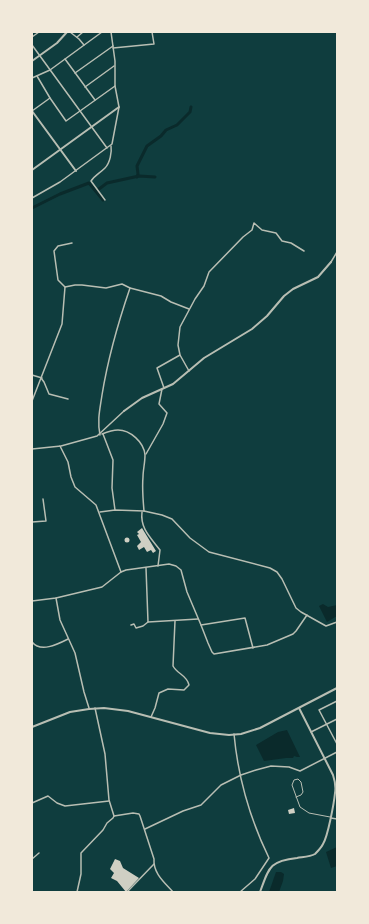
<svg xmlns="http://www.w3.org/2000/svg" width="369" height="924" font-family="Merriweather,serif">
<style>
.water{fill:#0a2a2b}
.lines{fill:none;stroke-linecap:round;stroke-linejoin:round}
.canal{stroke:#0a2a2b;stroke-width:3}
.building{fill:#cfcfc3}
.service{stroke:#b8beb3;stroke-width:1}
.minor{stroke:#b8beb3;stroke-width:1.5}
.tertiary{stroke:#b8beb3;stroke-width:2}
</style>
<rect width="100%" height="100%" fill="#0f3d3e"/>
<g class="water">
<path d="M 323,604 L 328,607 L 337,605 L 337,616 L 327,622 L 319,606 Z"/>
<path d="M 287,730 L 300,757 L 297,757 L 294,756 L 293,758 L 286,758 L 264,761 L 256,745 L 278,732 Z"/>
<path d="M 337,847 L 337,866 L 331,868 L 326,852 Z"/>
<path d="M 276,872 L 281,872 L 284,874 L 283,881 L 279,892 L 269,892 Z"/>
</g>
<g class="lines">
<g class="canal">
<path d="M 137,177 L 138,174 L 137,166 L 147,146 L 161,136 L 166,130 L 177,125 L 190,112 L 191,107"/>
<path d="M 99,189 L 107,183 L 139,176 L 155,177"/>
<path d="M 32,208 L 60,194 L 89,183 L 103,200"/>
</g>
</g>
<g class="building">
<path d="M 142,528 L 156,551 L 153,553 L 151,550 L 147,552 L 144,547 L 139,550 L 137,546 L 141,542 L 137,535 L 139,534 L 137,532 Z"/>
<circle cx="127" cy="540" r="2.5"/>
<path d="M 294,808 L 295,813 L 289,814 L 288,810 Z"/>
<path d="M 115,859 L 120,861 L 123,868 L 139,878 L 126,892 L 117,881 L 111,878 L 114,873 L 110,869 Z"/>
</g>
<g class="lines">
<path class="service" d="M 296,797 L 301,795 L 303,792 L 301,782 L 298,779 L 294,780 L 292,785 L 300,807 L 309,813 L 330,817"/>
<g class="minor">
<path d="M 70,32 L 79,39 L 84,45"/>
<path d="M 32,37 L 39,32"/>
<path d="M 77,37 L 83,32"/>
<path d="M 32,45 L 107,148"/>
<path d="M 113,48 L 154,44 L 152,32"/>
<path d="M 65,59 L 95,100"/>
<path d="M 75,73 L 113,46"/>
<path d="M 37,76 L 50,98 L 66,121 L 115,86"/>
<path d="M 32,78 L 50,70 L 102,32"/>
<path d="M 85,87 L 114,66"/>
<path d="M 32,111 L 50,98"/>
<path d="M 32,198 L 60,182 L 112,144 L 119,107 L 115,86 L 115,61 L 111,32"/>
<path d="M 105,200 L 91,181 C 95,175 100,173 105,168 C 110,163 112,152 111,146"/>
<path d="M 331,262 L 337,252"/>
<path d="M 65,287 L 75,285 L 82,285 L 106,288 L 122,284 L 130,288 L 161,296 L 171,302 L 189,309"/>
<path d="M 189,371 L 180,355 L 178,345 L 180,327 L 195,299 L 204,286 L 209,272 L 243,237 L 252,230 L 254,223 L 262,230 L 276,233 L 282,241 L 291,243 L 304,251"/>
<path d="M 32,375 L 42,378"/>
<path d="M 41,378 L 44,382 L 49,394 L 68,399"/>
<path d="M 164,388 L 157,368 L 180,355"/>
<path d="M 32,401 L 62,324 L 65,287 L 58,280 L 54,251 L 58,246 L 72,243"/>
<path d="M 102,434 C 107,432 113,430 118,430 C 130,430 144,442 145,455 C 145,463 143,470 143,477 C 142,488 143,500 144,511"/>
<path d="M 103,434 L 113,460 L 112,488 L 115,510"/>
<path d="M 100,435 C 97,420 100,409 102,395 C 108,358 118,323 130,288"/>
<path d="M 60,446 L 68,462 L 71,477 L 75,487 L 96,505 L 121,572"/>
<path d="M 32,449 L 61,446 L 97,436 L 124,411"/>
<path d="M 146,454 L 163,424 L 167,413 L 159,404 L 162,389"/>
<path d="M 100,512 L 115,510 L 144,511 L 162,515 L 172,519 L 190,538 L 209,552 L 270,568 L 277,572 L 282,579 L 296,608 L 301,612 L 326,626 L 337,622"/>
<path d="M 142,512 C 140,528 150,537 160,550 L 158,566"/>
<path d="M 32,522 L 46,521 L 43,499"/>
<path d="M 146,568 L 148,622 L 198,619"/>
<path d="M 32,598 L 32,638"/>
<path d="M 56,598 L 60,620 L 75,653 L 84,692 L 89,708"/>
<path d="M 32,601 L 56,598 L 102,587 L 121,572 L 126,570 L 169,564 L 176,566 L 181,570 L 187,592 L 201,625 L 208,643 L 212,652 L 214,654 L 267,645 L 293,634 L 296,631 L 307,615"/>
<path d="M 131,625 L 134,624 L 136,628 L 143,626 L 148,622"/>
<path d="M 201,625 L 245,618 L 253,648"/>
<path d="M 32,642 C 41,653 58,644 68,639"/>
<path d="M 337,701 L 319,710 L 337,744"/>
<path d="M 95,708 L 105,754 L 109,800 L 114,816"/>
<path d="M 151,717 L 155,708 L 159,693 L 168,689 L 184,690 L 189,685 C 187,675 177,674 173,666 L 175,621"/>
<path d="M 311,732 L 337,719"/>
<path d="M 234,734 C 238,777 250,819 269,858 L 255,879 L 240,892"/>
<path d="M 32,803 L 48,796 L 57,803 L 65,806 L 109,801"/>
<path d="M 331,818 L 337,819"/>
<path d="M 145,829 L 183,811 L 201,805 L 221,785 L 241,775 L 256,770 L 271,766 L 289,767 L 300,771 L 337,752"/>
<path d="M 32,859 L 39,853"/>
<path d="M 77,892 L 81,874 L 81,853 L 103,830 L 107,823 L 113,818 L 114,816 L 133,813 L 139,814 L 140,816 L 154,859 C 153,873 164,882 173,892"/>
<path d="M 127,892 L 154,864"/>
</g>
<g class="tertiary">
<path d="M 32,61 L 57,43 L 67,32"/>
<path d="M 32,111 L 76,171"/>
<path d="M 32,170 L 119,107"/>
<path d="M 124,411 L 142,398 L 173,384 L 204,358 L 252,329 L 267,316 L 284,296 L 293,289 L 318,277 L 331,262"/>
<path d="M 32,727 L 70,712 L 89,709 L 104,708 L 128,711 L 210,733 L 229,735 L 241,734 L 260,728 L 337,688"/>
<path d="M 260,892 C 269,868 269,861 297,858 C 303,857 310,857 315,854 C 318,851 321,848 323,844 C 328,836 334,803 335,793 C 336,787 335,781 333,775 L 299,708"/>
</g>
</g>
<rect width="369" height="924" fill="none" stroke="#f1e9da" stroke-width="66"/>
</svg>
